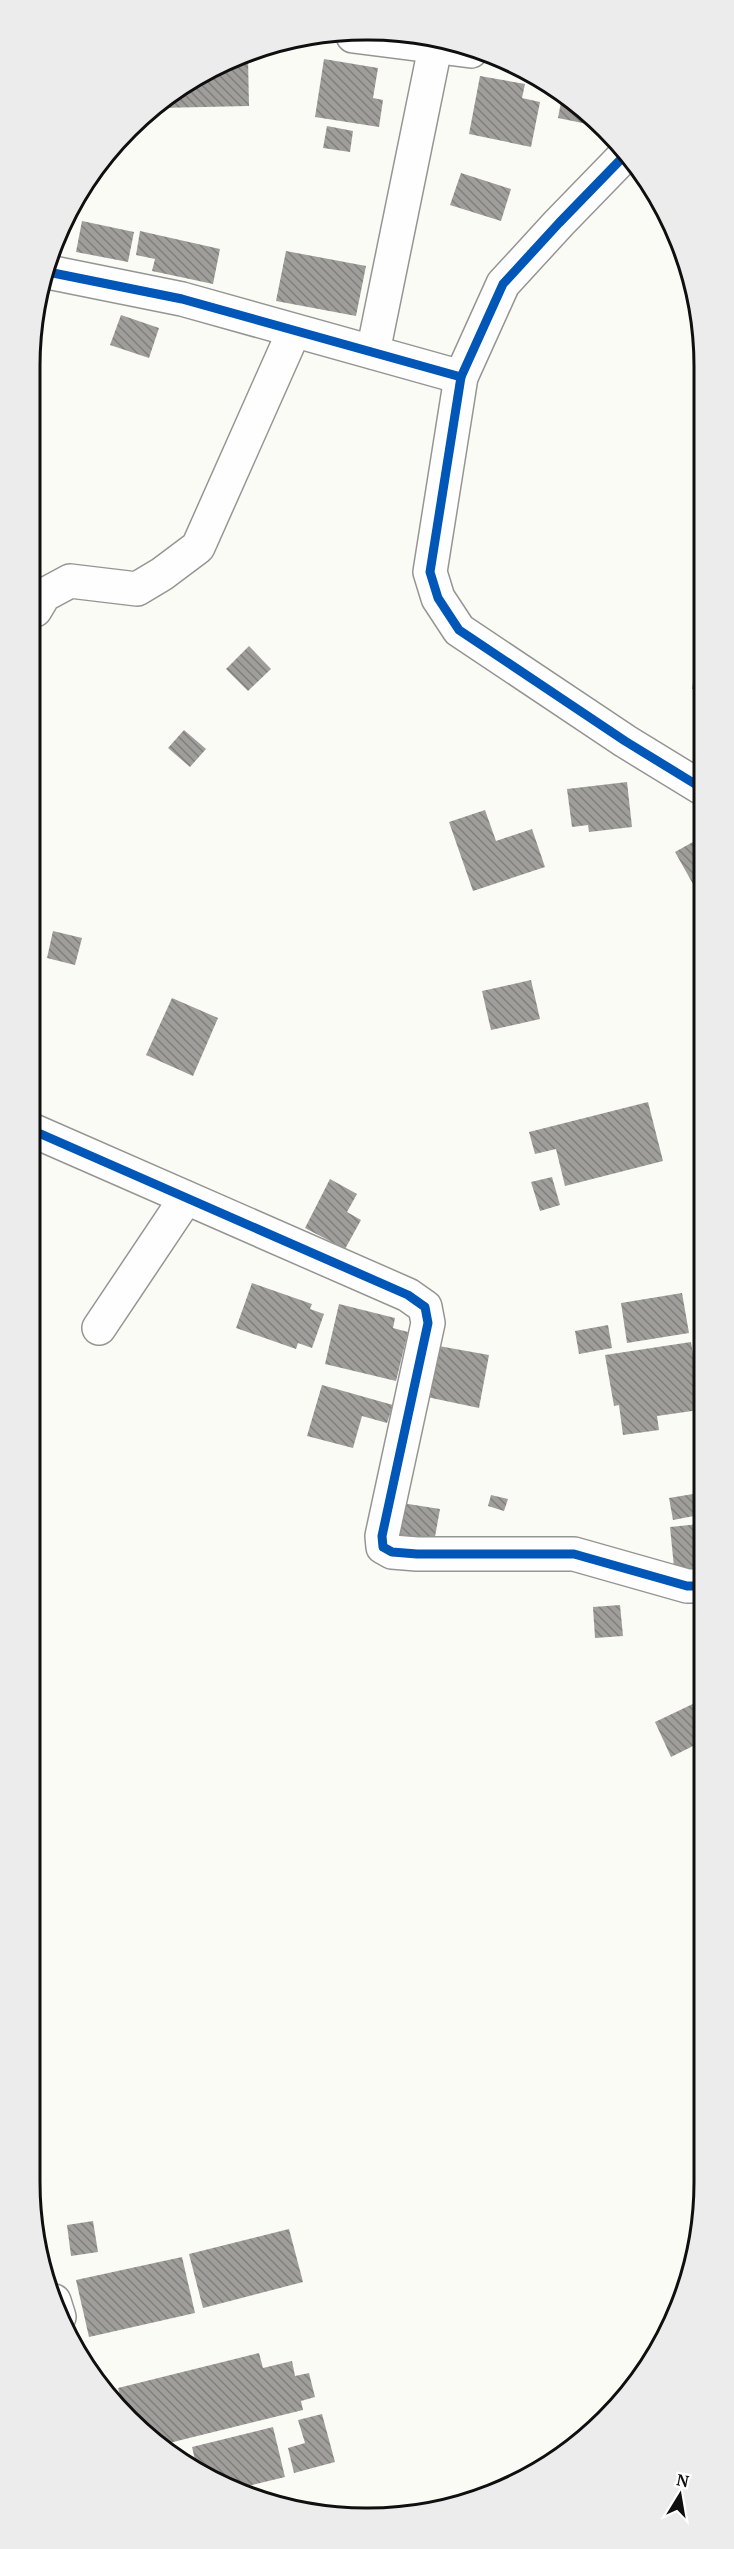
<svg xmlns="http://www.w3.org/2000/svg" width="734" height="2549" font-family="'PT Serif',serif">
<style>
.building{fill:url(#building-back-hatch)}
.lines{fill:none;stroke-linecap:round;stroke-linejoin:round}
.street-casing{stroke:#959593;stroke-width:36}
.street{stroke:#fefefe;stroke-width:33}
.cycleway-casing{stroke:#fff;stroke-width:13}
.cycleway{stroke:#0057b8;stroke-width:9}
.rim{fill:none;stroke:#0f0f0f;stroke-width:3}
</style>
<defs>
<pattern id="building-back-hatch" width="6" height="6" patternUnits="userSpaceOnUse" patternTransform="scale(1.5)"><rect width="6" height="6" fill="#9f9e9b"/><path d="M-1 5l2 2M0 0l6 6M5-1l2 2" fill="none" stroke="#807f7d"/></pattern>
</defs>
<rect width="100%" height="100%" fill="#fbfbf6"/>
<g class="building">
<path d="M 248,58 L 249,106 L 159,108 L 179,87 Z"/>
<path d="M 324,59 L 378,68 L 373,98 L 383,100 L 379,127 L 315,117 Z"/>
<path d="M 480,76 L 525,84 L 522,98 L 540,102 L 531,147 L 469,134 Z"/>
<path d="M 562,97 L 597,126 L 558,118 Z"/>
<path d="M 327,126 L 353,131 L 350,152 L 323,148 Z"/>
<path d="M 461,173 L 511,189 L 501,221 L 450,205 Z"/>
<path d="M 82,221 L 134,232 L 128,262 L 76,252 Z"/>
<path d="M 140,231 L 220,249 L 213,284 L 152,271 L 155,259 L 136,255 Z"/>
<path d="M 286,251 L 366,266 L 356,316 L 276,301 Z"/>
<path d="M 121,315 L 159,328 L 149,358 L 110,345 Z"/>
<path d="M 699,643 L 701,644 L 700,691 L 692,689 Z"/>
<path d="M 249,646 L 271,669 L 248,691 L 226,669 Z"/>
<path d="M 184,730 L 206,749 L 190,767 L 168,748 Z"/>
<path d="M 627,782 L 632,827 L 589,832 L 588,825 L 572,827 L 567,789 Z"/>
<path d="M 485,810 L 496,841 L 532,829 L 545,867 L 473,891 L 449,822 Z"/>
<path d="M 700,838 L 700,880 L 693,884 L 675,852 Z"/>
<path d="M 53,931 L 82,938 L 75,965 L 47,958 Z"/>
<path d="M 531,980 L 540,1019 L 491,1030 L 482,991 Z"/>
<path d="M 172,998 L 218,1018 L 193,1076 L 146,1055 Z"/>
<path d="M 648,1102 L 663,1161 L 565,1186 L 556,1149 L 535,1154 L 529,1132 Z"/>
<path d="M 552,1177 L 560,1205 L 540,1211 L 531,1182 Z"/>
<path d="M 330,1179 L 357,1194 L 347,1212 L 361,1220 L 345,1249 L 305,1228 Z"/>
<path d="M 252,1283 L 312,1304 L 310,1309 L 324,1314 L 312,1348 L 298,1343 L 296,1349 L 236,1328 Z"/>
<path d="M 682,1293 L 689,1333 L 627,1343 L 621,1303 Z"/>
<path d="M 339,1304 L 395,1318 L 393,1328 L 408,1332 L 396,1381 L 325,1364 Z"/>
<path d="M 608,1325 L 612,1348 L 579,1354 L 575,1331 Z"/>
<path d="M 691,1342 L 699,1392 L 699,1410 L 657,1416 L 659,1430 L 623,1435 L 619,1405 L 614,1406 L 605,1355 Z"/>
<path d="M 433,1345 L 489,1355 L 479,1408 L 422,1396 Z"/>
<path d="M 322,1385 L 393,1405 L 387,1423 L 362,1416 L 353,1448 L 307,1436 Z"/>
<path d="M 699,1493 L 699,1515 L 673,1520 L 669,1498 Z"/>
<path d="M 491,1495 L 508,1499 L 504,1511 L 488,1506 Z"/>
<path d="M 402,1503 L 440,1509 L 433,1548 L 394,1541 Z"/>
<path d="M 699,1524 L 699,1575 L 675,1577 L 670,1527 Z"/>
<path d="M 620,1605 L 623,1636 L 595,1638 L 593,1607 Z"/>
<path d="M 699,1701 L 699,1743 L 671,1757 L 655,1722 Z"/>
<path d="M 93,2221 L 98,2252 L 71,2256 L 67,2225 Z"/>
<path d="M 289,2229 L 303,2282 L 203,2308 L 189,2254 Z"/>
<path d="M 182,2257 L 195,2313 L 89,2337 L 76,2280 Z"/>
<path d="M 259,2353 L 263,2368 L 292,2361 L 295,2376 L 309,2373 L 315,2397 L 301,2401 L 303,2410 L 165,2444 L 125,2413 L 118,2388 Z"/>
<path d="M 322,2414 L 335,2462 L 294,2473 L 288,2448 L 305,2443 L 298,2420 Z"/>
<path d="M 273,2427 L 285,2477 L 236,2489 L 218,2484 L 197,2468 L 192,2447 Z"/>
</g>
<g class="lines">
<g class="street-casing">
<g id="street">
<path d="M 353,36 L 471,51"/>
<path d="M 626,154 L 559,223 L 503,284 L 461,377 L 430,572 L 438,598 L 459,630 L 625,741 L 700,787"/>
<path d="M 48,272 L 182,299 L 461,377"/>
<path d="M 373,352 L 437,38"/>
<path d="M 35,610 L 44,595 L 70,581 L 137,589 L 162,574 L 198,547 L 294,331"/>
<path d="M 34,1131 L 408,1295 L 425,1307 L 428,1323 L 382,1536 L 383,1547 L 392,1552 L 417,1554 L 574,1554 L 687,1586 L 699,1586"/>
<path d="M 99,1328 L 186,1198"/>
<path d="M 54,2301 L 59,2317"/>
</g>
</g>
<use href="#street" class="street"/>
<g class="cycleway-casing">
<g id="cycleway">
<path d="M 626,154 L 559,223 L 503,284 L 461,377 L 430,572 L 438,598 L 459,630 L 625,741 L 700,787"/>
<path d="M 48,272 L 182,299 L 461,377"/>
<path d="M 34,1131 L 408,1295 L 425,1307 L 428,1323 L 382,1536 L 383,1547 L 392,1552 L 417,1554 L 574,1554 L 687,1586 L 699,1586"/>
</g>
</g>
<use href="#cycleway" class="cycleway"/>
</g>
<path d="M0 0H734V2549H0ZM366 40H368A326 326 0 0 1 694 366V2182A326 326 0 0 1 368 2508H366A326 326 0 0 1 40 2182V366A326 326 0 0 1 366 40Z" fill="#ececec" fill-rule="evenodd"/>
<path class="rim" d="M366 40H368A326 326 0 0 1 694 366V2182A326 326 0 0 1 368 2508H366A326 326 0 0 1 40 2182V366A326 326 0 0 1 366 40Z"/>
<g transform="translate(680 2495) rotate(11)" stroke="#ffffff" stroke-width="4.5" paint-order="stroke">
<path d="M0-4.5L10 22L0 15L-10 22Z" fill="#0f0f0f"/>
<text y="-9" font-size="16" font-weight="bold" text-anchor="middle" fill="#0f0f0f">N</text>
</g>
</svg>
